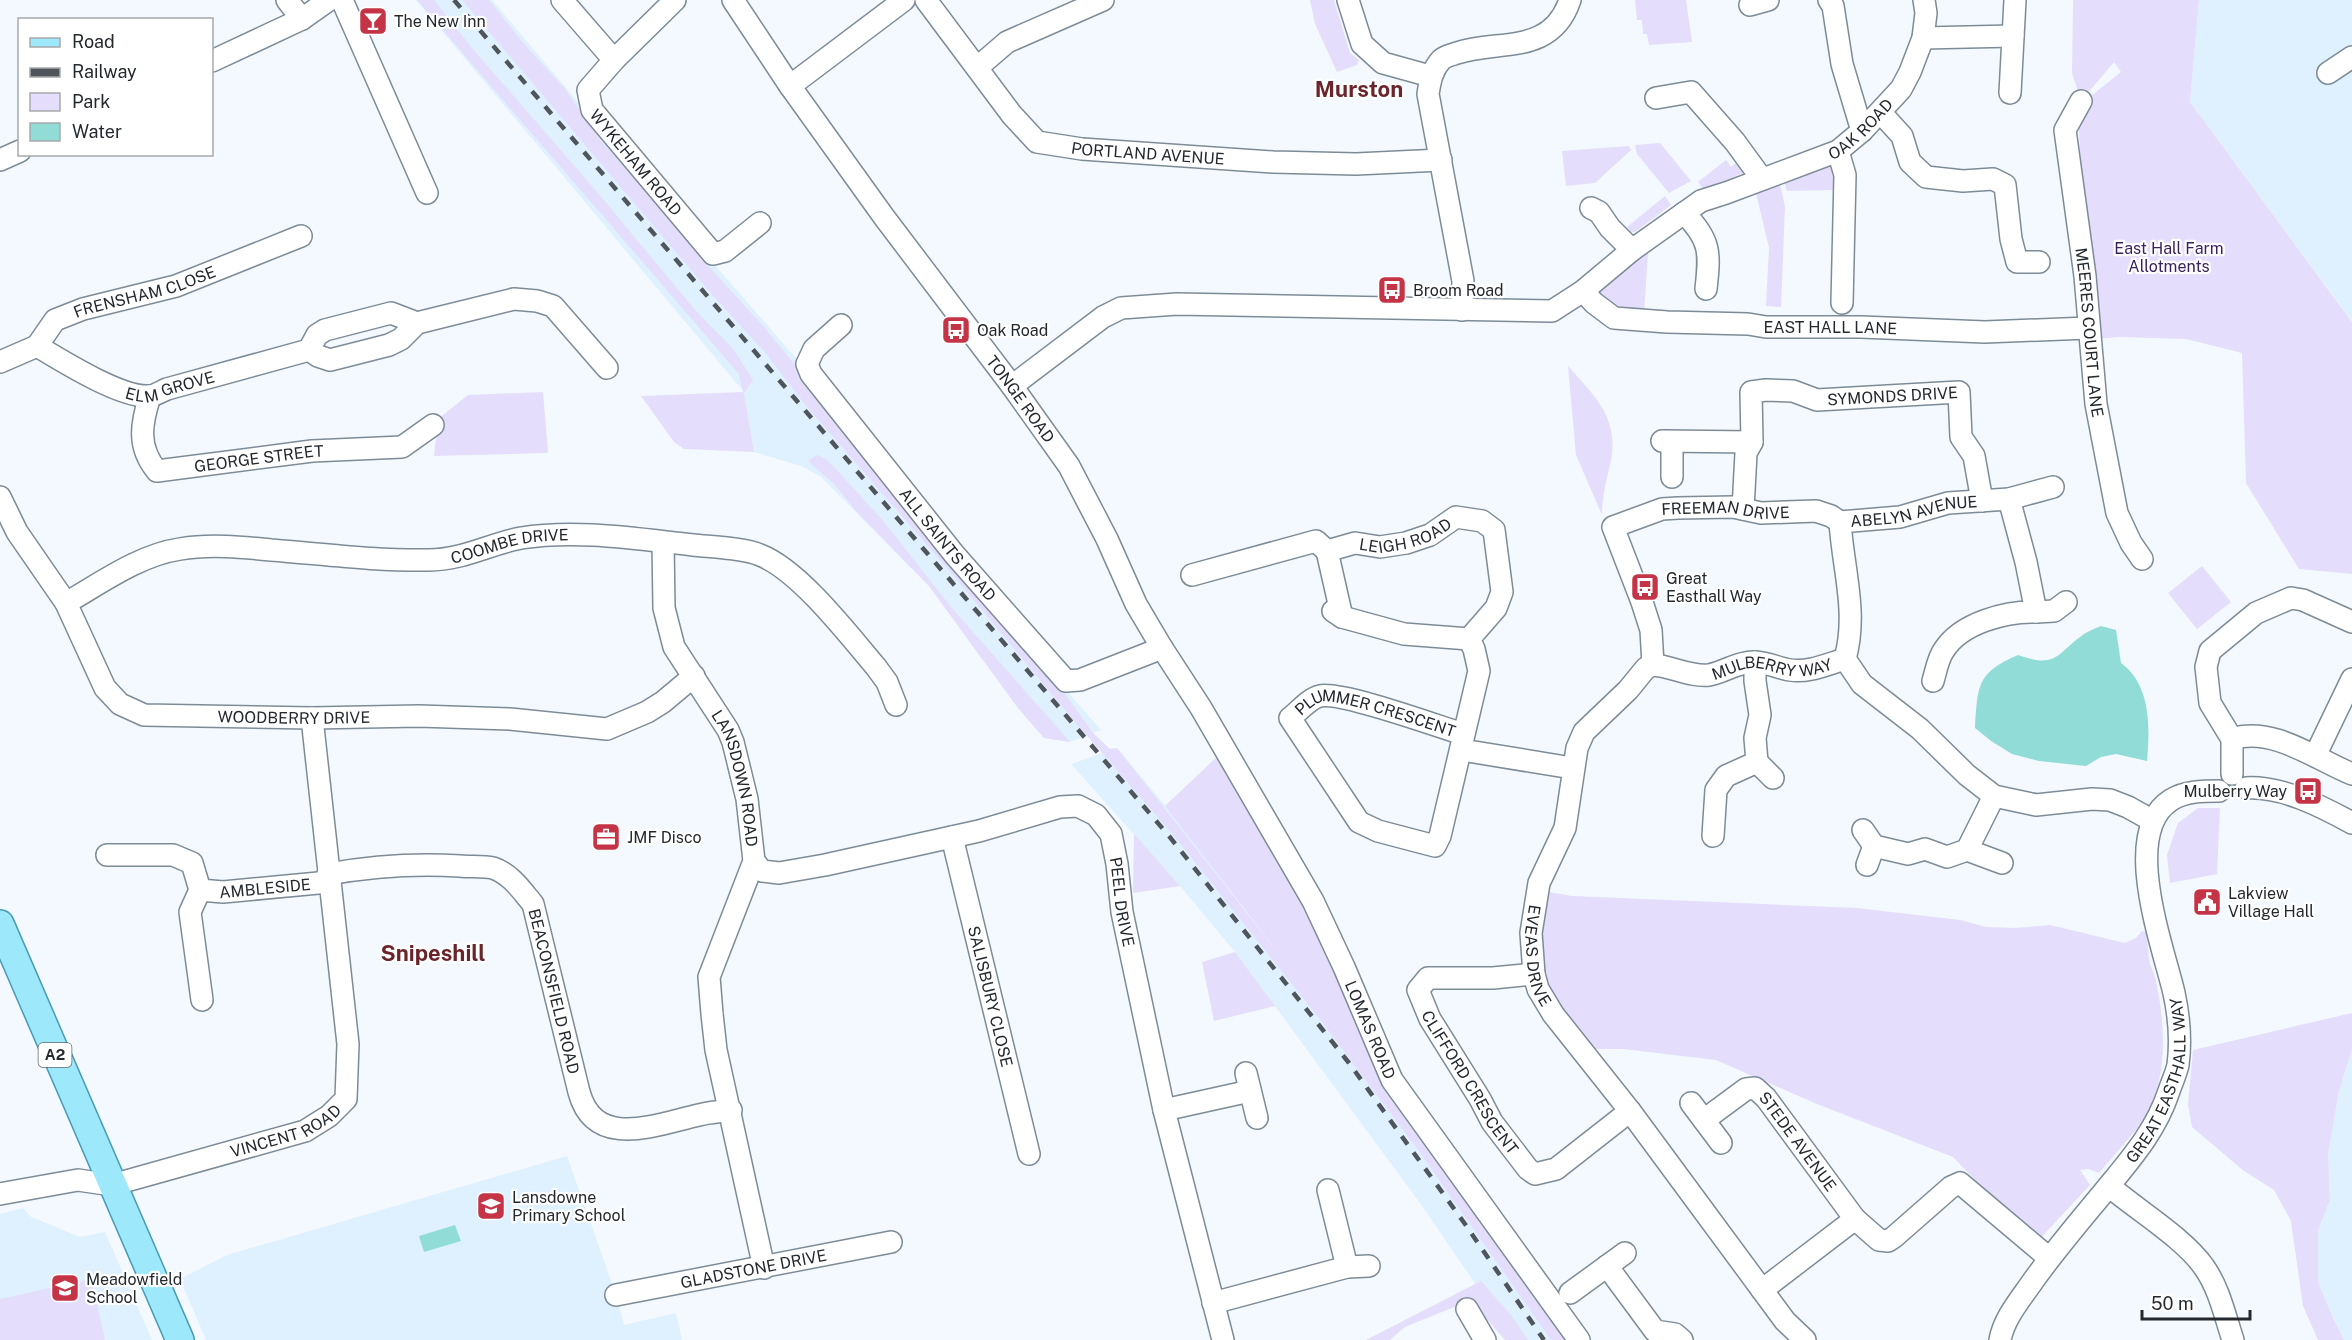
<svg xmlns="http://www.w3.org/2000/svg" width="2352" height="1340" font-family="'Public Sans',sans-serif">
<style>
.built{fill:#dff0ff}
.green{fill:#e5ddfc}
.water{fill:#92dcd8}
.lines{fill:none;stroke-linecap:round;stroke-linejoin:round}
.minor-casing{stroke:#7d8b97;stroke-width:24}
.major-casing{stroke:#489bb2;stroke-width:30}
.minor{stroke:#fff;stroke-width:21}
.major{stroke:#9de8fb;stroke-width:27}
.rail{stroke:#4f555a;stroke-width:4.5;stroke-dasharray:10 10;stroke-linecap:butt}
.labels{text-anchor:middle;stroke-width:4.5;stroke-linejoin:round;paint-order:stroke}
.shield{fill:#fff;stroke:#66696d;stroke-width:1.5}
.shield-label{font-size:15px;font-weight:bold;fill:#24292e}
.poi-label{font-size:16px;fill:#24292e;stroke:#fff;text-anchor:start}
.street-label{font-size:16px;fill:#24292e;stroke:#fff}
.park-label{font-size:16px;fill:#39225f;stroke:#fff}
.district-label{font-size:22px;font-weight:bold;fill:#6a242a;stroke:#fff}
</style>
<rect width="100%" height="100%" fill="#f3f9fe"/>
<g class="built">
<path d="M 416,0 L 492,0 L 720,271 L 795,357 L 952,561 L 1101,730 L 1070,742 L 1044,738 L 1018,708 L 929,586 L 820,476 L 801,466 L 754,452 L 744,392 Z"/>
<path d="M 2199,0 L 2352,0 L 2352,321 L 2190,102 Z"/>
<path d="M 1117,748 L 1182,826 L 1245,911 L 1455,1180 L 1564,1340 L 1514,1340 L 1420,1203 L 1235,952 L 1180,886 L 1071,764 Z"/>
<path d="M 2352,1049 L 2352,1340 L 2344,1340 L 2332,1316 L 2318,1282 L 2318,1230 L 2330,1200 L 2328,1154 L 2339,1091 Z"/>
<path d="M 567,1156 L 616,1295 L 624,1325 L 676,1313 L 682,1340 L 206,1340 L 180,1279 L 227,1255 Z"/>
<path d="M 23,1208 L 31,1217 L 80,1237 L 105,1232 L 152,1340 L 0,1340 L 0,1214 Z"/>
</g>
<g class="green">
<path d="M 417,0 L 434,0 L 472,48 L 598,193 L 696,311 L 733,349 L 753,380 L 744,393 L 754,452 L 684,449 L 674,442 L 641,396 L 743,392 L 739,374 Z"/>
<path d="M 462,0 L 489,0 L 524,44 L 566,90 L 600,140 L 678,228 L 702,259 L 763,326 L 1064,693 L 1094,734 L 1110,749 L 1117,748 L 1283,959 L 1165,806 L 1222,752 L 1320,923 L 1384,1084 L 1576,1340 L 1551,1340 L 1421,1154 L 1319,1018 L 1174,836 L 1064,709 L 953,575 L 802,401 L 765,352 L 714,297 Z"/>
<path d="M 1310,0 L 1334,0 L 1350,53 L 1359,60 L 1357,65 L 1337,72 L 1315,24 Z"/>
<path d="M 1635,0 L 1686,0 L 1692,42 L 1649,45 L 1647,34 L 1643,34 L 1642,20 L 1637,20 Z"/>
<path d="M 2073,0 L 2199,0 L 2190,102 L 2352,322 L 2352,574 L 2299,569 L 2246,483 L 2242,353 L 2186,339 L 2121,337 L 2092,339 L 2078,116 L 2087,113 L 2090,106 L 2086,100 L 2121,72 L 2114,62 L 2081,101 L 2072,73 Z"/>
<path d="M 1660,143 L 1691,181 L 1669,193 L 1637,154 L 1635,145 Z"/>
<path d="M 1629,146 L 1631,150 L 1595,183 L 1566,186 L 1562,151 Z"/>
<path d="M 1726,160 L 1731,167 L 1740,160 L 1744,166 L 1743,173 L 1703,189 L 1698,182 Z"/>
<path d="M 1830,166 L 1836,177 L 1836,190 L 1787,191 L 1784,182 Z"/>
<path d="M 1780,184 L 1785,207 L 1781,307 L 1766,306 L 1769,248 L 1756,193 Z"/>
<path d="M 1665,196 L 1671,205 L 1635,232 L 1631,232 L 1627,227 Z"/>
<path d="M 1648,252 L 1644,314 L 1614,312 L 1598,292 Z"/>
<path d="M 1568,366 C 1593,395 1619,416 1611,460 C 1607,479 1602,495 1602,515 L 1576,455 Z"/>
<path d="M 543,392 L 548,453 L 434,456 L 438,419 L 468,395 Z"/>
<path d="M 817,455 L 826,459 L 837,470 L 884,522 L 951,607 L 1070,742 L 1044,738 L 1018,708 L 929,586 L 857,512 L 834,484 L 808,461 Z"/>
<path d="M 2202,566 L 2231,602 L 2197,629 L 2168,593 Z"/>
<path d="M 2198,808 L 2220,808 L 2217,874 L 2170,883 L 2167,855 L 2178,823 Z"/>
<path d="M 1134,834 L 1180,886 L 1133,893 Z"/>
<path d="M 1543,891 L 1572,896 L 1857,908 L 1960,920 L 1986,927 L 2016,928 L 2050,925 L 2125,943 L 2136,938 L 2142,931 L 2146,932 C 2148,942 2148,954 2150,964 C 2153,971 2156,978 2157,986 C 2166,1032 2168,1083 2141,1124 L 2099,1173 L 2088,1169 L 2080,1170 L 2090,1185 L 2036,1243 L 1953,1157 L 1817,1104 L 1716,1060 L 1623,1049 L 1593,1049 L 1542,980 Z"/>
<path d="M 1235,952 L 1275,1006 L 1214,1021 L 1202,962 Z"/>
<path d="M 2352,1013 L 2352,1049 L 2339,1091 L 2328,1154 L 2330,1200 L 2318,1230 L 2318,1282 L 2332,1316 L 2344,1340 L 2318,1340 L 2303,1306 L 2291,1221 L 2274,1190 L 2244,1171 L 2192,1127 L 2188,1104 L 2193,1050 Z"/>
<path d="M 91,1279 L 105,1340 L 0,1340 L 0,1299 Z"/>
<path d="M 1481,1281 L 1511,1315 L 1528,1340 L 1505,1340 L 1477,1308 L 1459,1305 L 1405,1327 L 1390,1340 L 1366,1340 Z"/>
</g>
<g class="water">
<path d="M 2101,626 L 2116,630 L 2121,663 C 2151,685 2150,727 2147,761 L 2116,754 L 2101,757 L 2086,766 L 2039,761 L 2012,754 L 1991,741 L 1975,728 C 1978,686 1976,673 2018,655 C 2057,669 2056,654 2084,634 C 2089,631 2095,628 2101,626 Z"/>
<path d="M 455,1225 L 461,1241 L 424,1252 L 419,1236 Z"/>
</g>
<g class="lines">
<g class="minor-casing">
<g id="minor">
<path d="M 287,0 L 302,19"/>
<path d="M 342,0 L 427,193"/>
<path d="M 562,0 L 614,60"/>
<path id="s1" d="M 675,0 L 614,60 L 588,90 L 592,110 L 713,254 L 725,251 L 760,223"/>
<path id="s2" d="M 733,0 L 790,86 L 884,217 L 1012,386 L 1069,466 L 1107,539 L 1136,604 L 1162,648 L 1201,708 L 1313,901 L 1344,967 L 1392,1080 L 1579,1340"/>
<path id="s3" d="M 926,0 L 1012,115 L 1037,142 L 1082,149 L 1273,162 L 1356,164 L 1441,160"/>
<path d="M 1348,0 L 1362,44 L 1383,63 L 1430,76"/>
<path d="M 1829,0 L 1833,6 L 1842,64 L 1862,131"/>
<path d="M 1750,5 L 1768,0"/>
<path d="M 1923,38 L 2013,36"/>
<path d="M 212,61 L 302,19 L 329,0"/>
<path d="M 978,67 L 1007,42 L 1103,0"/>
<path d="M 2328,73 L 2352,57"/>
<path d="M 790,86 L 904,0"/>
<path d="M 2010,93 L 2015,0"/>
<path d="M 1656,98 L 1691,92 L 1735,142 L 1762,179"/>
<path id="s4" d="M 2081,101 L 2065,130 L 2085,276 L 2096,404 L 2117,513 L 2131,543 L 2142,559"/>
<path d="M 1881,113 L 1902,136 L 1910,162 L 1926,177 L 1963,181 L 1993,179 L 2005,185 L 2011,239 L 2017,262 L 2039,262"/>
<path d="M 1838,151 L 1845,175 L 1842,303"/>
<path d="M 0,160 L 20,151"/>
<path d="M 1591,208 L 1599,212 L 1610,228 L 1632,250"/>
<path d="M 1684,213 C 1711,240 1710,253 1706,289"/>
<path id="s5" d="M 1583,291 L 1594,303 L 1614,318 L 1667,322 L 1748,324 L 1766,327 L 1861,327 L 1985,332 L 2088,328"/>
<path d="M 1462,310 L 1463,281 L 1428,94 C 1430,81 1432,70 1441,60 C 1445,56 1452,55 1457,53 C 1500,39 1551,56 1570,0"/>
<path id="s6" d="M 841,325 L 814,349 L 807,364 L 811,374 L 954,554 L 1066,681 L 1080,680 L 1162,648"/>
<path id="s7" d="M 37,346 C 62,361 121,398 149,396 C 154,396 162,391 167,389 L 309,350 L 318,356 L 330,360 L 389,345 L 401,339 L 417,323 L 514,299 L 537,301 L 553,306 L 607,368"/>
<path d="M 309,350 L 317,335 L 325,330 L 391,313 L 417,323"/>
<path id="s8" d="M 0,362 L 37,346 L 55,320 L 83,309 L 176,286 L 301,236"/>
<path id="s9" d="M 1012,386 L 1103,317 L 1121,308 L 1177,304 L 1552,311 L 1583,291 L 1632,250 L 1701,201 L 1726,193 L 1838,151 L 1862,131 L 1901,89 L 1910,72 L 1923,38 L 1926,13 L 1924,0"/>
<path id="s10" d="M 150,396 C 141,424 137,447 157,471 L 312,451 L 402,447 L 433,425"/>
<path d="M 1662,441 L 1752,442"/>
<path d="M 1672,477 L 1672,442"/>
<path id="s11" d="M 0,497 L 17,532 L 66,603 L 105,688 L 120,704 L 144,715 L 312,718 L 419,716 L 510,719 L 607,729 L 647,712 L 663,702 L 694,676"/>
<path id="s12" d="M 1743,509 L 1746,453 L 1752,442 L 1751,392 L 1766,390 L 1793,391 L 1817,400 L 1959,392 L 1961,437 L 1974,456 L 1982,501"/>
<path id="s13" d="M 663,542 L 664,608 L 674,647 L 728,730 L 733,742 L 747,799 L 754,861 L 709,977 L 712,1014 L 716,1050 L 764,1268"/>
<path d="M 1327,551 L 1342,617"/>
<path id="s14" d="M 1192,575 L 1316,541 L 1327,551 L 1355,543 L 1380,547 L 1406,543 L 1430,535 L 1456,517 L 1482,521 L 1494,530 L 1502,592 L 1496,608 L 1469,639 L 1474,649 L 1479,671 L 1440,836 L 1435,846 L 1378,831 L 1359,822 L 1290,718 C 1298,712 1310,698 1320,696 C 1341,691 1437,726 1463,734"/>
<path id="s15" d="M 66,603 C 101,583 139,555 180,549 C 210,544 241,547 271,550 C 323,554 376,561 429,560 C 462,560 490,544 521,538 C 577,529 637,539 693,545 C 711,547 744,548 760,555 C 799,570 848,634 876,667 L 887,682 L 896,705"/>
<path d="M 1333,611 L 1342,617 L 1404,634 L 1469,639"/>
<path d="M 2036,612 L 2054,611 L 2066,602"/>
<path d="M 1845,659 L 1862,684 L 1920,729 L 1967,775 L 1994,796 L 2036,805 L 2092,799 L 2110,800 L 2128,807 L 2153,821"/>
<path id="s16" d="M 1845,659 C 1858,613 1843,569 1840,522 L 1900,517 L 1948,503 L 2009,499 L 2053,487"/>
<path id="s17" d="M 1653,665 L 1646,668 L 1628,690 L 1584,732 L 1577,748 L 1565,828 L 1539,883 L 1531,933 L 1534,974 L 1538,989 L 1553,1014 L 1630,1111 L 1785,1321 L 1805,1340"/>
<path id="s18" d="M 1653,665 L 1651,630 L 1642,602 L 1613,527 L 1662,509 L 1678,508 L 1733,507 L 1761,513 L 1816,511 L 1831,516 L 1840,522"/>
<path id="s19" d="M 1653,665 C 1671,666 1690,677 1709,675 C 1725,672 1737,662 1753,662 C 1768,662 1777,668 1790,670 C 1808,673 1828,664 1845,659"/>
<path d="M 1933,681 C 1936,671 1938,658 1944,650 C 1961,623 2006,611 2036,612 L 2026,562 L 2009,499"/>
<path d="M 2232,739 C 2273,726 2315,759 2352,774"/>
<path d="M 1462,750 L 1572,768"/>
<path d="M 2315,756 L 2352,679"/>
<path d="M 1757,762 L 1773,778"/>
<path d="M 2232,774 L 2232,739 L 2210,703 L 2206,667 L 2210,651 L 2256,613 L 2291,598 L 2303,600 L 2352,622"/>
<path d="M 2246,788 C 2282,786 2321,806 2352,823"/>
<path d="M 1863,830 L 1874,846 L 1908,854 L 1925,849 L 1947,857 L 1967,850 L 1994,796"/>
<path d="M 1713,836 L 1716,790 L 1726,776 L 1757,762 L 1755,738 L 1760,715 L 1755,681 L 1755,662"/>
<path id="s20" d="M 952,837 L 1029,1154"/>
<path d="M 1967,850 L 2002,863"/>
<path id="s21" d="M 107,855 L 173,855 L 192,863 L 200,890 L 223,892 L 329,882"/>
<path id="s22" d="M 754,861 L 762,871 L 779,873 L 825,865 L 979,831 L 1060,807 L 1078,806 L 1096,815 L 1111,834 L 1117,864 L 1122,912 L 1164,1110 L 1223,1340"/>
<path d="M 1867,865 L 1874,846"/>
<path id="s23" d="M 328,874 C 373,866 415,863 460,866 C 470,867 483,866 493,868 C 511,874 522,891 533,904 L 579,1092 C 595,1151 657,1124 699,1115 C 709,1112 720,1112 731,1110"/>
<path d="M 200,890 L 190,912 L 202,1000"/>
<path id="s24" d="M 1534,974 L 1493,978 L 1428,978 L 1418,990 L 1430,1019 L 1480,1099 L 1492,1122 L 1528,1169 L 1535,1174 L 1556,1169 L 1630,1111"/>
<path d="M 1246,1073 L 1257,1118"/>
<path d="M 1691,1103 L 1721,1143"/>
<path d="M 1164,1110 L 1250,1091"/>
<path id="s25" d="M 1704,1120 L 1746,1089 L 1755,1088 L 1766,1098 L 1855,1219 L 1879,1240 L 1888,1241 L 1894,1237 L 1951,1187 L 1960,1183 L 2049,1258"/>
<path d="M 2109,1186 C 2136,1209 2185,1239 2204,1267 C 2219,1288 2225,1316 2233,1340"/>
<path d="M 1328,1190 L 1347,1267"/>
<path id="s26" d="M 0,1194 L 78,1180 L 112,1185 L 305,1131 L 329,1116 L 346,1099 L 348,1044 L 312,718"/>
<path d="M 1607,1266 L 1655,1331 L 1675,1334 L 1682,1340"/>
<path d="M 1762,1290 L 1855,1219"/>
<path d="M 1570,1293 L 1625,1253"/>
<path id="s27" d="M 616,1295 L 891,1242"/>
<path d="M 1213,1303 L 1347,1267 L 1369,1266"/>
<path d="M 1467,1309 L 1485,1340"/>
<path id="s28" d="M 2000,1340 C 2004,1318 2020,1300 2033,1281 C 2055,1250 2079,1222 2103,1193 C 2130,1160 2156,1131 2169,1091 C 2172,1082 2176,1074 2178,1065 C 2181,1042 2179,1016 2174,993 C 2163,946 2120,832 2171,800 C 2185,791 2203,791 2219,791"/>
</g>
</g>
<g class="major-casing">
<path id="major" d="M 0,924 L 180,1340"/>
</g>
<use href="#minor" class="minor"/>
<use href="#major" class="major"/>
<path class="rail" d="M 454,0 L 1169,836 L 1349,1063 L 1465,1224 L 1544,1340"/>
</g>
<defs>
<g id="bar-square" transform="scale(1.5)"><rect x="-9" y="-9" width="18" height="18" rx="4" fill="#c43446" stroke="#fff"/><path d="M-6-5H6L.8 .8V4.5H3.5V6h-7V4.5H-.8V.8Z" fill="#fff"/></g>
<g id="bus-square" transform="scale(1.5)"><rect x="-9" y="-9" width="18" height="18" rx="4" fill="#c43446" stroke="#fff"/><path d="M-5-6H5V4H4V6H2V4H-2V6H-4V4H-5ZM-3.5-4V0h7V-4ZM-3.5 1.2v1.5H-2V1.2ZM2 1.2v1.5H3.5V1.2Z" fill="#fff"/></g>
<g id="office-square" transform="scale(1.5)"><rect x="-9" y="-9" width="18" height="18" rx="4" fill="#c43446" stroke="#fff"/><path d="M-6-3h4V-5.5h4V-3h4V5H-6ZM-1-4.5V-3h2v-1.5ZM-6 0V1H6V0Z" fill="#fff"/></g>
<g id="civic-square" transform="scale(1.5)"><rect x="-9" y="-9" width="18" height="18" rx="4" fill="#c43446" stroke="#fff"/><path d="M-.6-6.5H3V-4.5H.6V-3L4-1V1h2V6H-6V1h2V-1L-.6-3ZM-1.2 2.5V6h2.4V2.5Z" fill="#fff"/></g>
<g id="school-square" transform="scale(1.5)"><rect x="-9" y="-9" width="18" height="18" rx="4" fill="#c43446" stroke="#fff"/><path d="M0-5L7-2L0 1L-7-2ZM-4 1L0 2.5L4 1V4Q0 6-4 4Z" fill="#fff"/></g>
</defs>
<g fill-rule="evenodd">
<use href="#bar-square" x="373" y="21"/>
<use href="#bus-square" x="1392" y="290"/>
<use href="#bus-square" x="956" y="330"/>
<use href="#bus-square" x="1645" y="587"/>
<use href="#bus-square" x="2308" y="791"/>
<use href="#office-square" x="606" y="837"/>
<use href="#civic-square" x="2207" y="902"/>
<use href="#school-square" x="491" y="1206"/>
<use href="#school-square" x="65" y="1288"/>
</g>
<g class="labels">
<rect class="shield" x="38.5" y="1043" width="33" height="24" rx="4.5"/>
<g class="shield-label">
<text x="55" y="1060">A2</text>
</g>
<g class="poi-label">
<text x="394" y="27">The New Inn</text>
<text x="1413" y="296">Broom Road</text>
<text x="977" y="336">Oak Road</text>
<text x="1666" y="584">Great<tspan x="1666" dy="18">Easthall Way</tspan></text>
<text x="2287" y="797" text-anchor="end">Mulberry Way</text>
<text x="627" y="843">JMF Disco</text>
<text x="2228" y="899">Lakview<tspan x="2228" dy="18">Village Hall</tspan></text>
<text x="512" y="1203">Lansdowne<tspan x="512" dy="18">Primary School</tspan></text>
<text x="86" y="1285">Meadowfield<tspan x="86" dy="18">School</tspan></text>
</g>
<g class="street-label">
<text dy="6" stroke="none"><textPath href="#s9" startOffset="928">OAK ROAD</textPath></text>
<text dy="6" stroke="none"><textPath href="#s3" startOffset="292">PORTLAND AVENUE</textPath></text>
<text dy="6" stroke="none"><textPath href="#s1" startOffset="214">WYKEHAM ROAD</textPath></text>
<text dy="6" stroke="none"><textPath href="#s8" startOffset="166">FRENSHAM CLOSE</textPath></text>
<text dy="6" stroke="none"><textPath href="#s5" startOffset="258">EAST HALL LANE</textPath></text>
<text dy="6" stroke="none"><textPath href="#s4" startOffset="237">MEERES COURT LANE</textPath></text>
<text dy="6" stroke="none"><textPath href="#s7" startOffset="146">ELM GROVE</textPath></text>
<text dy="6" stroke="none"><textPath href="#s2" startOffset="492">TONGE ROAD</textPath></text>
<text dy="6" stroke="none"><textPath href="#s12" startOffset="262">SYMONDS DRIVE</textPath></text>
<text dy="6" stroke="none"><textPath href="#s10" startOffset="182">GEORGE STREET</textPath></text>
<text dy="6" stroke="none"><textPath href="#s18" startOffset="261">FREEMAN DRIVE</textPath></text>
<text dy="6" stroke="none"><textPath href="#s16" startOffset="213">ABELYN AVENUE</textPath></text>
<text dy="6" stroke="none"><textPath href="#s14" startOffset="225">LEIGH ROAD</textPath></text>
<text dy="6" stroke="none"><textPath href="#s6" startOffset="282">ALL SAINTS ROAD</textPath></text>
<text dy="6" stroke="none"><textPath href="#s15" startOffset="459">COOMBE DRIVE</textPath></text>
<text dy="6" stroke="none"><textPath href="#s19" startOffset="122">MULBERRY WAY</textPath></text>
<text dy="6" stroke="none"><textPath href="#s11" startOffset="417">WOODBERRY DRIVE</textPath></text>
<text dy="6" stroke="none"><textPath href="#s14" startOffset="956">PLUMMER CRESCENT</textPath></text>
<text dy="6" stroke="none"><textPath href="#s13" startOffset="254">LANSDOWN ROAD</textPath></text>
<text dy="6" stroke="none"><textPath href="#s21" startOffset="180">AMBLESIDE</textPath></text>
<text dy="6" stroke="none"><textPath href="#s22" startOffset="450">PEEL DRIVE</textPath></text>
<text dy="6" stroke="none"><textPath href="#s17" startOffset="330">EVEAS DRIVE</textPath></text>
<text dy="6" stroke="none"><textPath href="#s23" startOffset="310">BEACONSFIELD ROAD</textPath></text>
<text dy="6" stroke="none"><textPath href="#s20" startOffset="164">SALISBURY CLOSE</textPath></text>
<text dy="6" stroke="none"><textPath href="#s2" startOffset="1215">LOMAS ROAD</textPath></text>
<text dy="6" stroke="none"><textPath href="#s28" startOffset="310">GREAT EASTHALL WAY</textPath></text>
<text dy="6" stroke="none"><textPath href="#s24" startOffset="228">CLIFFORD CRESCENT</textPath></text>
<text dy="6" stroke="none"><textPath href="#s26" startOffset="296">VINCENT ROAD</textPath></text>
<text dy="6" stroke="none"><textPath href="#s25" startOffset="130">STEDE AVENUE</textPath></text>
<text dy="6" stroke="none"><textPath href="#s27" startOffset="140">GLADSTONE DRIVE</textPath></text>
</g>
<g class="park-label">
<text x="2169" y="254">East Hall Farm<tspan x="2169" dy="18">Allotments</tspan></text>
</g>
<g class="district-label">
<text x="1359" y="97">Murston</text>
<text x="433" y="961">Snipeshill</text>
</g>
</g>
<rect x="18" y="18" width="195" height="138" fill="#ffffff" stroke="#a7a9ab" stroke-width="1.5"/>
<rect x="30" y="38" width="30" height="9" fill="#9de8fb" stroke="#a7a9ab" stroke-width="1.5"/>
<text x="72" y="48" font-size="18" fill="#24292e">Road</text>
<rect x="30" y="68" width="30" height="9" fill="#4f555a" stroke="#a7a9ab" stroke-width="1.5"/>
<text x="72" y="78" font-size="18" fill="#24292e">Railway</text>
<rect x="30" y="93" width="30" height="18" fill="#e5ddfc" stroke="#a7a9ab" stroke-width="1.5"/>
<text x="72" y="108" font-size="18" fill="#24292e">Park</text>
<rect x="30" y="123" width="30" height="18" fill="#92dcd8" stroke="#a7a9ab" stroke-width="1.5"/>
<text x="72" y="138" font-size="18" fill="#24292e">Water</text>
<path d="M2142 1310v9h108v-9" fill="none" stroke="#24292e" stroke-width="3"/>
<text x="2151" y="1310" font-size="18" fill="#24292e" stroke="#ffffff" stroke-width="4.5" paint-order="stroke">50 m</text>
</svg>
